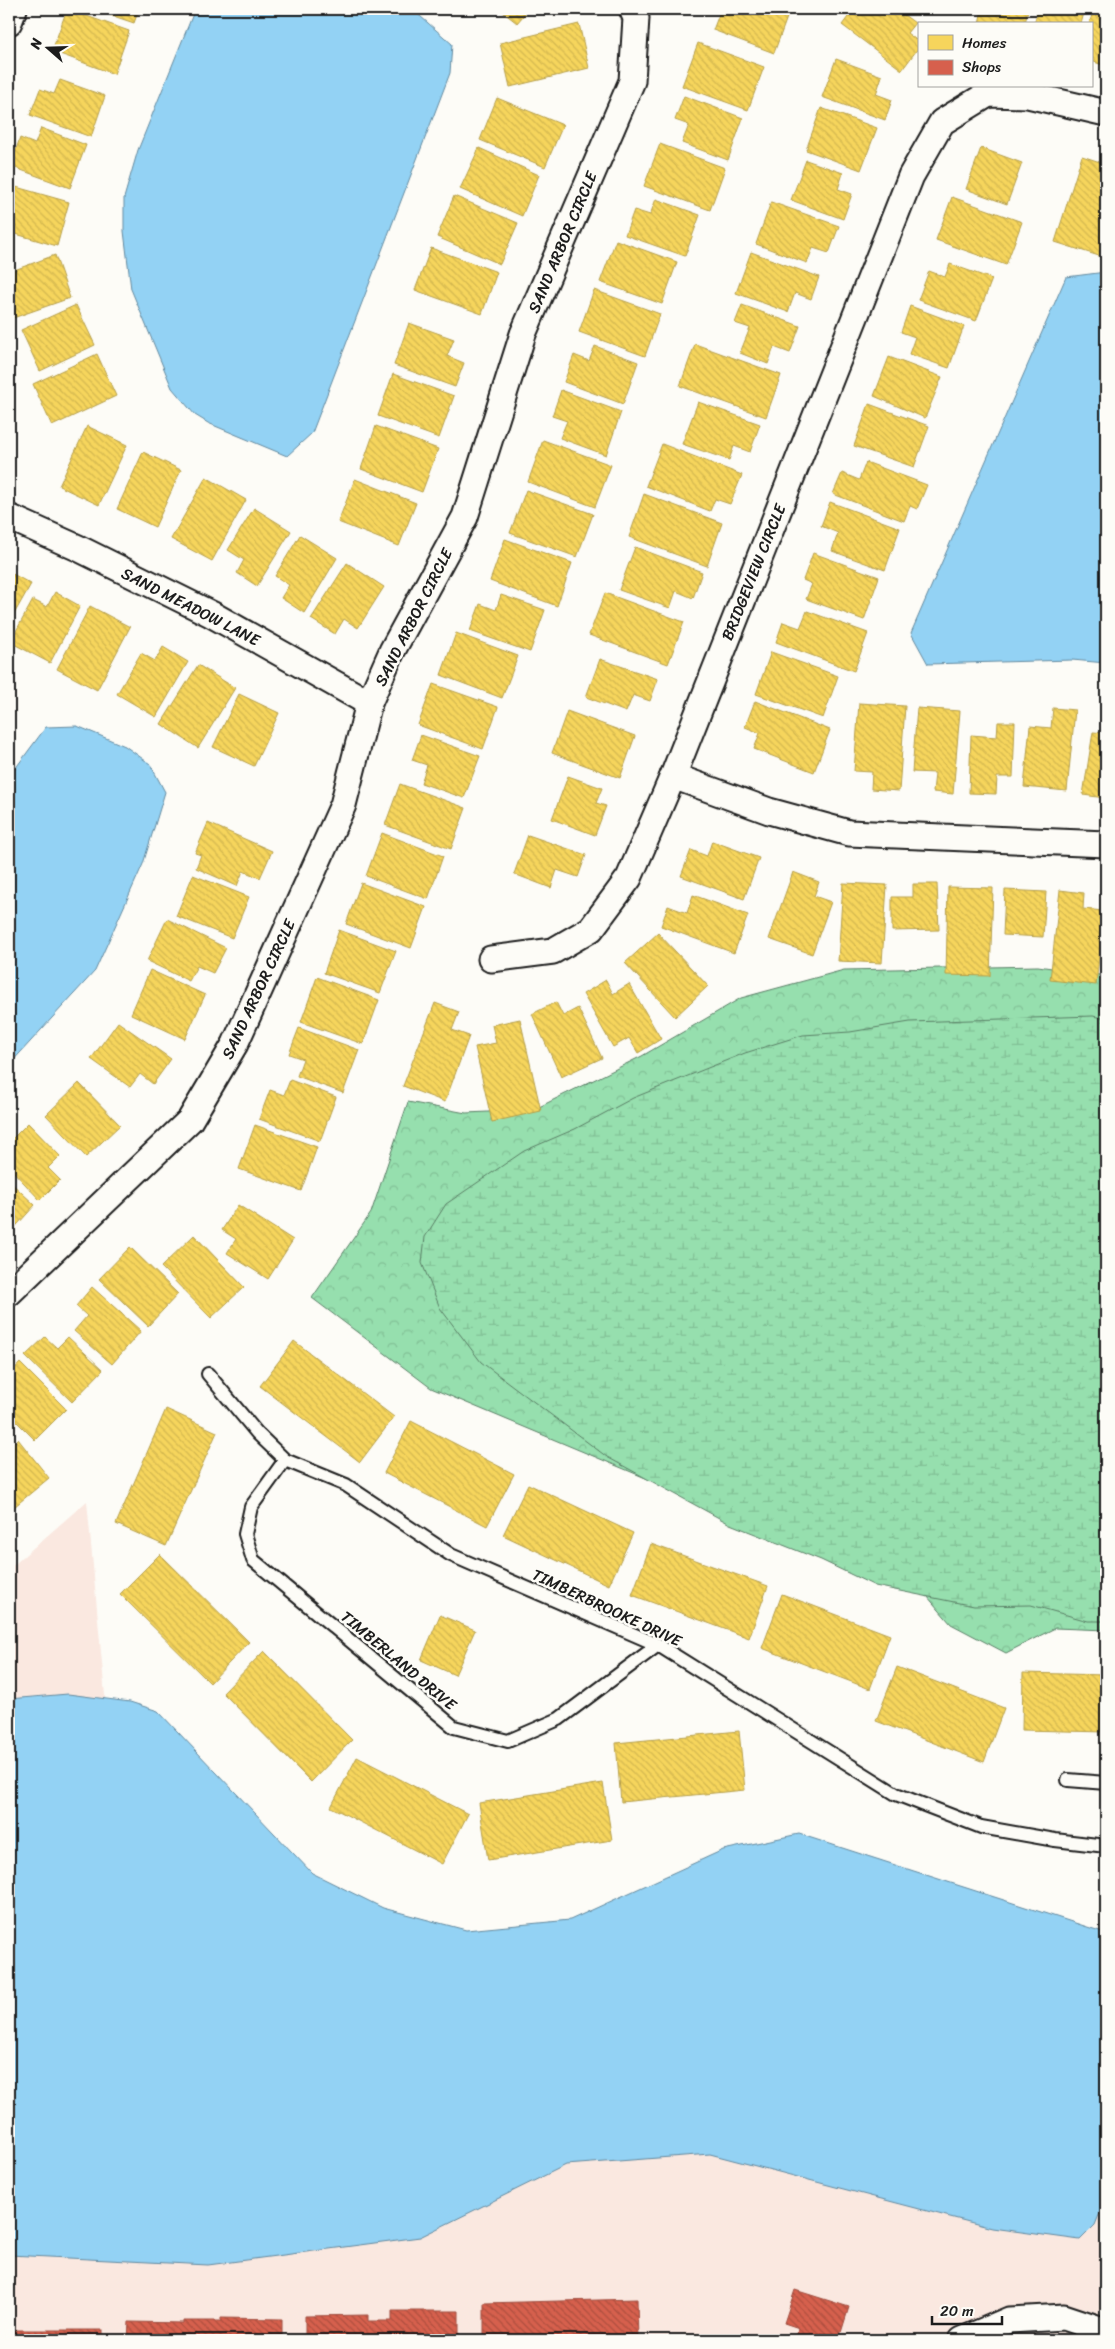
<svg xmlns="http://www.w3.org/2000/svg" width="1115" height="2349" font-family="Sriracha,sans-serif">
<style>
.built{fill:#fae8e0}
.forest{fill:url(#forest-crowns);stroke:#597e65}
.wetland{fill:url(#wetland-marsh);stroke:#597e65}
.water{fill:#93d2f4;stroke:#63899e}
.homes{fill:url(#homes-back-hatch);stroke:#b59e49}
.shops{fill:url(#shops-back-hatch);stroke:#9e4c3e}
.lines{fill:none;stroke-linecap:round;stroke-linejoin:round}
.lane-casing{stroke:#1c1c1c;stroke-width:16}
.street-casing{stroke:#1c1c1c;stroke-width:29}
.lane{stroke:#fdfcf7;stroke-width:12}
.street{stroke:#fdfcf7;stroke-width:25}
.labels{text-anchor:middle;stroke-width:5;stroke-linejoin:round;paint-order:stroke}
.street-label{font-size:16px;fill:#1c1c1c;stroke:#fdfcf7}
</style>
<defs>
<pattern id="forest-crowns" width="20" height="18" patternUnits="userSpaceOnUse" patternTransform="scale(1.25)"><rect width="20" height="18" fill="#96dfae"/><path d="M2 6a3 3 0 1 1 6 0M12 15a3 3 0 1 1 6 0" fill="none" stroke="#81bf95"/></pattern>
<pattern id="wetland-marsh" width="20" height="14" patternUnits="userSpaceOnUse" patternTransform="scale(1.25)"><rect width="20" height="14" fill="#96dfae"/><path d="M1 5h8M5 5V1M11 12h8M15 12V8" fill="none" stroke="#81bf95"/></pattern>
<pattern id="homes-back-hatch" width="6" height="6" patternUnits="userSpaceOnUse" patternTransform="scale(1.25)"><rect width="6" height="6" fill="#f6d55c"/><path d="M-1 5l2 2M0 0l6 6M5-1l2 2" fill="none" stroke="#d2b64f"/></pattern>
<pattern id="shops-back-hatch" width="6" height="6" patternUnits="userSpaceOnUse" patternTransform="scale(1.25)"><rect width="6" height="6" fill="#d6604d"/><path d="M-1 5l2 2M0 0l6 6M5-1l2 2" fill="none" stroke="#ad4e3f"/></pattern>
</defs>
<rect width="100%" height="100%" fill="#fdfcf7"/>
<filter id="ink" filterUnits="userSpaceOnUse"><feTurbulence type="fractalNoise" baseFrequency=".02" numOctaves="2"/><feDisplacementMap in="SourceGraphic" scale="10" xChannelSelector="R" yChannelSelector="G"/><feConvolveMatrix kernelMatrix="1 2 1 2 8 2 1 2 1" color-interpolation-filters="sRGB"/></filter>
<g filter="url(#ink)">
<path class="built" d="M 87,1501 L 126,1922 L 1106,2149 L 1106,2340 L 9,2340 L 9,1569 Z"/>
<path class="forest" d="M 1038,966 L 1106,976 L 1106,1630 L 1055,1628 L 1006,1653 L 951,1624 L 927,1596 L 431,1388 L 312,1298 L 371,1213 L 408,1102 L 466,1113 L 533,1110 L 642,1056 L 741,998 L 844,970 Z"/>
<path class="wetland" d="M 1093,1016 L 1106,1019 L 1106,1621 L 1088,1621 L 1031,1605 L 974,1606 L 875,1586 L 821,1560 L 730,1524 L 607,1457 L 481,1362 L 440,1308 L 422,1263 L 425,1237 L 446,1204 L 524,1151 L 575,1129 L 633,1098 L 745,1053 L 803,1035 L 850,1032 L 910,1022 Z"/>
<g class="water">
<path d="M 195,9 L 412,9 L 452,44 L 450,73 L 312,433 L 287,456 L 208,423 L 195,415 L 172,388 L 131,289 L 124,231 L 124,198 L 138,150 Z"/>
<path d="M 1106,272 L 1106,663 L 1072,660 L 928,664 L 911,633 L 1066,277 Z"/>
<path d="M 77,726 L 125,746 L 150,764 L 165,792 L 143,864 L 95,971 L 9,1065 L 9,777 L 46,727 Z"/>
<path d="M 68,1694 L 130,1702 L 158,1711 L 312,1873 L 383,1908 L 466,1930 L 570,1920 L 723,1850 L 799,1834 L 1106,1933 L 1106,2198 L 1095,2225 L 1080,2240 L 992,2228 L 710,2154 L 566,2165 L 420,2237 L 208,2265 L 9,2255 L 9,1699 Z"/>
</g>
<g class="homes">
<path d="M 67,9 L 129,31 L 114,74 L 52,51 Z"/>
<path d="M 93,9 L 139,9 L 134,23 Z"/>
<path d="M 499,9 L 529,9 L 517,23 Z"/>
<path d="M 721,9 L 780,9 L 789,12 L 774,53 L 713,30 Z"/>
<path d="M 854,9 L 896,9 L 915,23 L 907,33 L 919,42 L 919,47 L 902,70 L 842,25 Z"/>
<path d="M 982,9 L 1028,9 L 1025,24 L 1005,20 L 1004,24 L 979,24 Z"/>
<path d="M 1038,9 L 1085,9 L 1081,24 L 1034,24 Z"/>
<path d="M 1094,9 L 1106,9 L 1106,66 L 1091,61 L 1091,24 L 1089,24 Z"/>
<path d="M 579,24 L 589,68 L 510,87 L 500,43 Z"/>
<path d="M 698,43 L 764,67 L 748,110 L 682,86 Z"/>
<path d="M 836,59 L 882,76 L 876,94 L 892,100 L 885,120 L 822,97 Z"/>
<path d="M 60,80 L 105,96 L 91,137 L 30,115 L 40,89 L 54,94 Z"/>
<path d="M 684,96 L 743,118 L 728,160 L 682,143 L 689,125 L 675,120 Z"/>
<path d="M 497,98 L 563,125 L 545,167 L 480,140 Z"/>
<path d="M 821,108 L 877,128 L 861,170 L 806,150 Z"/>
<path d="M 41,128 L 86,145 L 70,188 L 10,166 L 20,138 L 35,144 Z"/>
<path d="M 660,144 L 725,168 L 710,210 L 644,186 Z"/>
<path d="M 479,148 L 539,175 L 522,216 L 460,189 Z"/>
<path d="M 981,148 L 1022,163 L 1007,204 L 966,189 Z"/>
<path d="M 1082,156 L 1106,164 L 1106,232 L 1099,256 L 1055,242 Z"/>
<path d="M 806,160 L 843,173 L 838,189 L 852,194 L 843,219 L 791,200 Z"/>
<path d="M 9,185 L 69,202 L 57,246 L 9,232 Z"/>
<path d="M 454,196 L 518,223 L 500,264 L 437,237 Z"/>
<path d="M 952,197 L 1022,222 L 1006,265 L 936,240 Z"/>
<path d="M 656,199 L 700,215 L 685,256 L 625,235 L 634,210 L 650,215 Z"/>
<path d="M 771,202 L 839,226 L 829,253 L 813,248 L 807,263 L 756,244 Z"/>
<path d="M 616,240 L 677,262 L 662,304 L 600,282 Z"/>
<path d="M 431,248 L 497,272 L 482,314 L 415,290 Z"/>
<path d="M 751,252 L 819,277 L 811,299 L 795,293 L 788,312 L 736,293 Z"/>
<path d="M 55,255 L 70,298 L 13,318 L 9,306 L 9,291 L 15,289 L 9,272 Z"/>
<path d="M 950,264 L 992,279 L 976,321 L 918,300 L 929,271 L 945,277 Z"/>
<path d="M 594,290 L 660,314 L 645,356 L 579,332 Z"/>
<path d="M 76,305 L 95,345 L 40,371 L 21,330 Z"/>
<path d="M 742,305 L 800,326 L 790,353 L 774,347 L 768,364 L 740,353 L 750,328 L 735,323 Z"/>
<path d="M 910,306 L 964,326 L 949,368 L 909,354 L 915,337 L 901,332 Z"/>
<path d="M 409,323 L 454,339 L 447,356 L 464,363 L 455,387 L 394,365 Z"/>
<path d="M 695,344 L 781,375 L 766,417 L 680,386 Z"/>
<path d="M 595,346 L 638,362 L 623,404 L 564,382 L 574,355 L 589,361 Z"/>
<path d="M 97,354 L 116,396 L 52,426 L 33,384 Z"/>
<path d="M 889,357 L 942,377 L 925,418 L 874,396 Z"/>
<path d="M 393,374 L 454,396 L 439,438 L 378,416 Z"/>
<path d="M 561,390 L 621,412 L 606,455 L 560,438 L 567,421 L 552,416 Z"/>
<path d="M 698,402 L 760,424 L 750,452 L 734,446 L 729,460 L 682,444 Z"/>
<path d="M 869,404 L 929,426 L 914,467 L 854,446 Z"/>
<path d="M 87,426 L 127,445 L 99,505 L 59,486 Z"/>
<path d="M 376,426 L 438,449 L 422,492 L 361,469 Z"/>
<path d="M 543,440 L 611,465 L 595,507 L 528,482 Z"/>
<path d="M 662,444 L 742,475 L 730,504 L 715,499 L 710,511 L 646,486 Z"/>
<path d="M 143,452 L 181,470 L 155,527 L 117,509 Z"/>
<path d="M 866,462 L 927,485 L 917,509 L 910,506 L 904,521 L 833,494 L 842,473 L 859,480 Z"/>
<path d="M 206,477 L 246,500 L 212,561 L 171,539 Z"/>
<path d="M 355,479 L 416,503 L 399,546 L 338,522 Z"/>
<path d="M 526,490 L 593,514 L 577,557 L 510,533 Z"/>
<path d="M 644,494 L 722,523 L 707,566 L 629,537 Z"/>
<path d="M 830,502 L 900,528 L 885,570 L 832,551 L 838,533 L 821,526 Z"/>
<path d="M 254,508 L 291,531 L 257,586 L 237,573 L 244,560 L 228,550 Z"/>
<path d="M 300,535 L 337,558 L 304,613 L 281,598 L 289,585 L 275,576 Z"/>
<path d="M 505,539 L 572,563 L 557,606 L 490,581 Z"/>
<path d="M 635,547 L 702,572 L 693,598 L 676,591 L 670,608 L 619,590 Z"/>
<path d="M 813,553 L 879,577 L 864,620 L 806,599 L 812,584 L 803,580 Z"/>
<path d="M 347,563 L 384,587 L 358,628 L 344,619 L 335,634 L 311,619 Z"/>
<path d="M 9,572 L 31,584 L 9,623 Z"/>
<path d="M 55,592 L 80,606 L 50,663 L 10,642 L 33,600 L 47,607 Z"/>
<path d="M 605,593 L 684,622 L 668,664 L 589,635 Z"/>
<path d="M 501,595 L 545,610 L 530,652 L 470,631 L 480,604 L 496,610 Z"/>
<path d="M 90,606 L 130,627 L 97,690 L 57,669 Z"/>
<path d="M 807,611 L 868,633 L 854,671 L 776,642 L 783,622 L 800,628 Z"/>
<path d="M 456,633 L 518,656 L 502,698 L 441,675 Z"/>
<path d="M 163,647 L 188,662 L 156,717 L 117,694 L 141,653 L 155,661 Z"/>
<path d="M 771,652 L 838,676 L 823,718 L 756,694 Z"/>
<path d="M 600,659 L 658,679 L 650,701 L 633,695 L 626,712 L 586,697 Z"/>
<path d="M 198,665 L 235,688 L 198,748 L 161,724 Z"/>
<path d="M 433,684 L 498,707 L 483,749 L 418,725 Z"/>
<path d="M 239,694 L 279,713 L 254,766 L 213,747 Z"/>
<path d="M 755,701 L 830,730 L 814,772 L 754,749 L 760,733 L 745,727 Z"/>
<path d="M 859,703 L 905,706 L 899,791 L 871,789 L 872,772 L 854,771 Z"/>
<path d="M 917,708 L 960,711 L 953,794 L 933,792 L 935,773 L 912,772 Z"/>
<path d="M 1053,708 L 1075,710 L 1067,791 L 1024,787 L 1030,726 L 1051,728 Z"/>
<path d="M 567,711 L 635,736 L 620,778 L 552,753 Z"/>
<path d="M 998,722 L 1015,722 L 1013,777 L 997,777 L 996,794 L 969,793 L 971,735 L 997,737 Z"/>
<path d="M 1093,732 L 1106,733 L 1105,798 L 1083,795 Z"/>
<path d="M 421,735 L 480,756 L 464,798 L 421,783 L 427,765 L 412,760 Z"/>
<path d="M 568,776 L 602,788 L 596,803 L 606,806 L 595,835 L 552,819 Z"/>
<path d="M 400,784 L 466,808 L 451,849 L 385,825 Z"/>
<path d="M 208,823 L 272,851 L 260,878 L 243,871 L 237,886 L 196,868 L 201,855 L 195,853 Z"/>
<path d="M 382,833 L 443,856 L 428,899 L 366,876 Z"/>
<path d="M 528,835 L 586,855 L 578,877 L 557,870 L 551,888 L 514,874 Z"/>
<path d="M 712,841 L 759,858 L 744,899 L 681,876 L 691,850 L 707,856 Z"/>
<path d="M 793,872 L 819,882 L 814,896 L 831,902 L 812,954 L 769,939 Z"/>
<path d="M 193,875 L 249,897 L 232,938 L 176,916 Z"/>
<path d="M 361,883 L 426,907 L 411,948 L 346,924 Z"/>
<path d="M 843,883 L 887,885 L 882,963 L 838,961 Z"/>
<path d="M 913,884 L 937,884 L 939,930 L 892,931 L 892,897 L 913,897 Z"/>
<path d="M 948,887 L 993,888 L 990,976 L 946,975 Z"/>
<path d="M 1005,890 L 1046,892 L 1043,937 L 1003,935 Z"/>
<path d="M 1060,890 L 1084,893 L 1083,909 L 1104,911 L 1096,985 L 1050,980 Z"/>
<path d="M 693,895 L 748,915 L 734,953 L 661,926 L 668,906 L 687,913 Z"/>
<path d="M 167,919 L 226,948 L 213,973 L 197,966 L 189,981 L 147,961 Z"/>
<path d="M 339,930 L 396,951 L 380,993 L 324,973 Z"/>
<path d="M 658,933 L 708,986 L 675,1017 L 625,963 Z"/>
<path d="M 150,970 L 205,995 L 185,1039 L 131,1014 Z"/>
<path d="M 317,977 L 379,1000 L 363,1044 L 301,1022 Z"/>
<path d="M 606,980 L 613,994 L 629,984 L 661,1039 L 638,1053 L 629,1038 L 613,1047 L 583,994 Z"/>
<path d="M 556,1002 L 563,1016 L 578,1008 L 602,1058 L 561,1077 L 532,1014 Z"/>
<path d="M 435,1003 L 459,1012 L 452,1030 L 469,1036 L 445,1102 L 403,1086 Z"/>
<path d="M 520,1019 L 541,1111 L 492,1122 L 475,1047 L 496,1043 L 492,1025 Z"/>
<path d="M 118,1022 L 171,1059 L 153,1084 L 140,1074 L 130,1087 L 91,1059 Z"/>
<path d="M 299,1028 L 359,1050 L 343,1093 L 297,1076 L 303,1059 L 289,1054 Z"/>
<path d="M 290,1080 L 336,1097 L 320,1141 L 259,1119 L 270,1090 L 284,1095 Z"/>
<path d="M 79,1083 L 120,1125 L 86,1157 L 46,1115 Z"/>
<path d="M 28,1123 L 60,1156 L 48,1168 L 60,1180 L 40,1200 L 9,1167 L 9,1142 Z"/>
<path d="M 255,1125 L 317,1147 L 301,1191 L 239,1169 Z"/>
<path d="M 9,1181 L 35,1205 L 9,1234 Z"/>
<path d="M 238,1205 L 293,1240 L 268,1279 L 227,1253 L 236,1239 L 222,1230 Z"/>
<path d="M 194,1235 L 244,1287 L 211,1318 L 161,1267 Z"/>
<path d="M 130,1247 L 178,1294 L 148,1326 L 99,1279 Z"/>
<path d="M 92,1287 L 141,1331 L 112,1364 L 74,1331 L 87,1316 L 76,1306 Z"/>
<path d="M 45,1337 L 57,1348 L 68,1337 L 103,1370 L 72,1402 L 25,1356 Z"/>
<path d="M 294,1341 L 394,1417 L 360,1462 L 260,1386 Z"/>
<path d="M 20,1363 L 66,1409 L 35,1440 L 9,1414 L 9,1396 L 12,1394 L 9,1391 L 9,1375 Z"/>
<path d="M 166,1409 L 217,1432 L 166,1546 L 116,1524 Z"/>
<path d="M 411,1421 L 514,1474 L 487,1526 L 384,1473 Z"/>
<path d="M 9,1435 L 15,1442 L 18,1439 L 49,1478 L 14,1507 L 9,1499 Z"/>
<path d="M 528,1484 L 633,1533 L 609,1585 L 503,1535 Z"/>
<path d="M 651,1544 L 768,1586 L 749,1638 L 632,1595 Z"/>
<path d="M 160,1554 L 249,1642 L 210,1683 L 120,1594 Z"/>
<path d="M 782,1594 L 890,1635 L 870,1689 L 762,1648 Z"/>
<path d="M 440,1615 L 475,1630 L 455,1675 L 421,1660 Z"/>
<path d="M 264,1651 L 352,1740 L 311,1782 L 223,1693 Z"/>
<path d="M 897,1667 L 1004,1708 L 984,1762 L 876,1721 Z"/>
<path d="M 1023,1673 L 1106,1675 L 1106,1732 L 1022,1730 Z"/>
<path d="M 739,1731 L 745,1790 L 621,1802 L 616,1743 Z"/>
<path d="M 357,1757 L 468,1814 L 442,1864 L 331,1807 Z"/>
<path d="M 603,1783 L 612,1840 L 488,1860 L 479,1803 Z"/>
</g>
<g class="shops">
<path d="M 795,2290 L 849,2307 L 839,2339 L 821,2333 L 819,2340 L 795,2340 L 799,2328 L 784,2323 Z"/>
<path d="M 637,2299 L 638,2340 L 484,2340 L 484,2303 Z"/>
<path d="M 392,2311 L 459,2311 L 459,2340 L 305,2340 L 305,2316 L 368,2315 L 368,2321 L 392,2321 Z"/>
<path d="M 221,2318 L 282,2319 L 282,2340 L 128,2340 L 129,2322 L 183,2323 L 183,2321 L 221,2321 Z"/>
<rect x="9" y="2330" width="94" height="10"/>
</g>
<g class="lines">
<g class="lane-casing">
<g id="lane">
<path d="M 208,1374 L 257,1433 L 285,1460 L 346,1485 L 451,1555 L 658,1645 L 896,1794 L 981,1827 L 1055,1840 L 1106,1846"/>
<path d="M 285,1460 L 251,1507 L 245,1534 L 253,1560 L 454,1727 L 508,1741 L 559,1719 L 658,1645"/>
<path d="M 1068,1780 L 1106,1783"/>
</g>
</g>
<g class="street-casing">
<g id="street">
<path d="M 9,22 L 14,9"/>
<path d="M 9,517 L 78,548 L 211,614 L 369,703"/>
<path d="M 673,776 L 769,811 L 849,833 L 1106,844"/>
<path d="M 491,959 L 553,951 L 591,929 L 629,878 L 673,776 L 911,176 L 942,122 L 988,94 L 1028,95 L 1106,113"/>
<path d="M 9,1293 L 190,1120 L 235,1044 L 343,805 L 369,703 L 392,651 L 465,517 L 523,334 L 632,81 L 636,18 L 632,9"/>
<path d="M 962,2340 L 1009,2320 L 1064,2317 L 1106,2331"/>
</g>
</g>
<use href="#lane" class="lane"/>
<use href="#street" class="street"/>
</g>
</g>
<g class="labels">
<g class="street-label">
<text transform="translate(562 242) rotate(-67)" y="6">SAND ARBOR CIRCLE</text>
<text transform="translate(753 572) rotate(-68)" y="6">BRIDGEVIEW CIRCLE</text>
<text transform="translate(191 606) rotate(27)" y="6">SAND MEADOW LANE</text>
<text transform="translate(413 617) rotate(-63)" y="6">SAND ARBOR CIRCLE</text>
<text transform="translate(258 989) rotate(-65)" y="6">SAND ARBOR CIRCLE</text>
<text transform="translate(607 1607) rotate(25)" y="6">TIMBERBROOKE DRIVE</text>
<text transform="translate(399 1660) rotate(40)" y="6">TIMBERLAND DRIVE</text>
</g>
</g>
<rect width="1115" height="2349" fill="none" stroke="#fdfcf7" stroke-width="30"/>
<rect x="15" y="15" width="1085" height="2319" fill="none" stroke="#1c1c1c" stroke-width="2" filter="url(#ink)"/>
<rect x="918" y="22" width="175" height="65" fill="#fdfcf7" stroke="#a3a29f"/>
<rect x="928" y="35" width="25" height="15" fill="#f6d55c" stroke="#a3a29f"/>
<text x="962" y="48" font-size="15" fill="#1c1c1c">Homes</text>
<rect x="928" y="60" width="25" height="15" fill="#d6604d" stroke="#a3a29f"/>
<text x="962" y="72" font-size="15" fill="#1c1c1c">Shops</text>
<g transform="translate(48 48) rotate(290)" stroke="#fdfcf7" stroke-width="4" paint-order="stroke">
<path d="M0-4L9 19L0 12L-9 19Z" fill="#1c1c1c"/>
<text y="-8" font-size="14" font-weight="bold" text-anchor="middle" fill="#1c1c1c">N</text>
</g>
<path d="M932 2316v8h70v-8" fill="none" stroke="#1c1c1c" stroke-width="2.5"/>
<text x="940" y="2316" font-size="15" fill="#1c1c1c" stroke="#fdfcf7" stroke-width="4" paint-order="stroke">20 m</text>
</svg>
